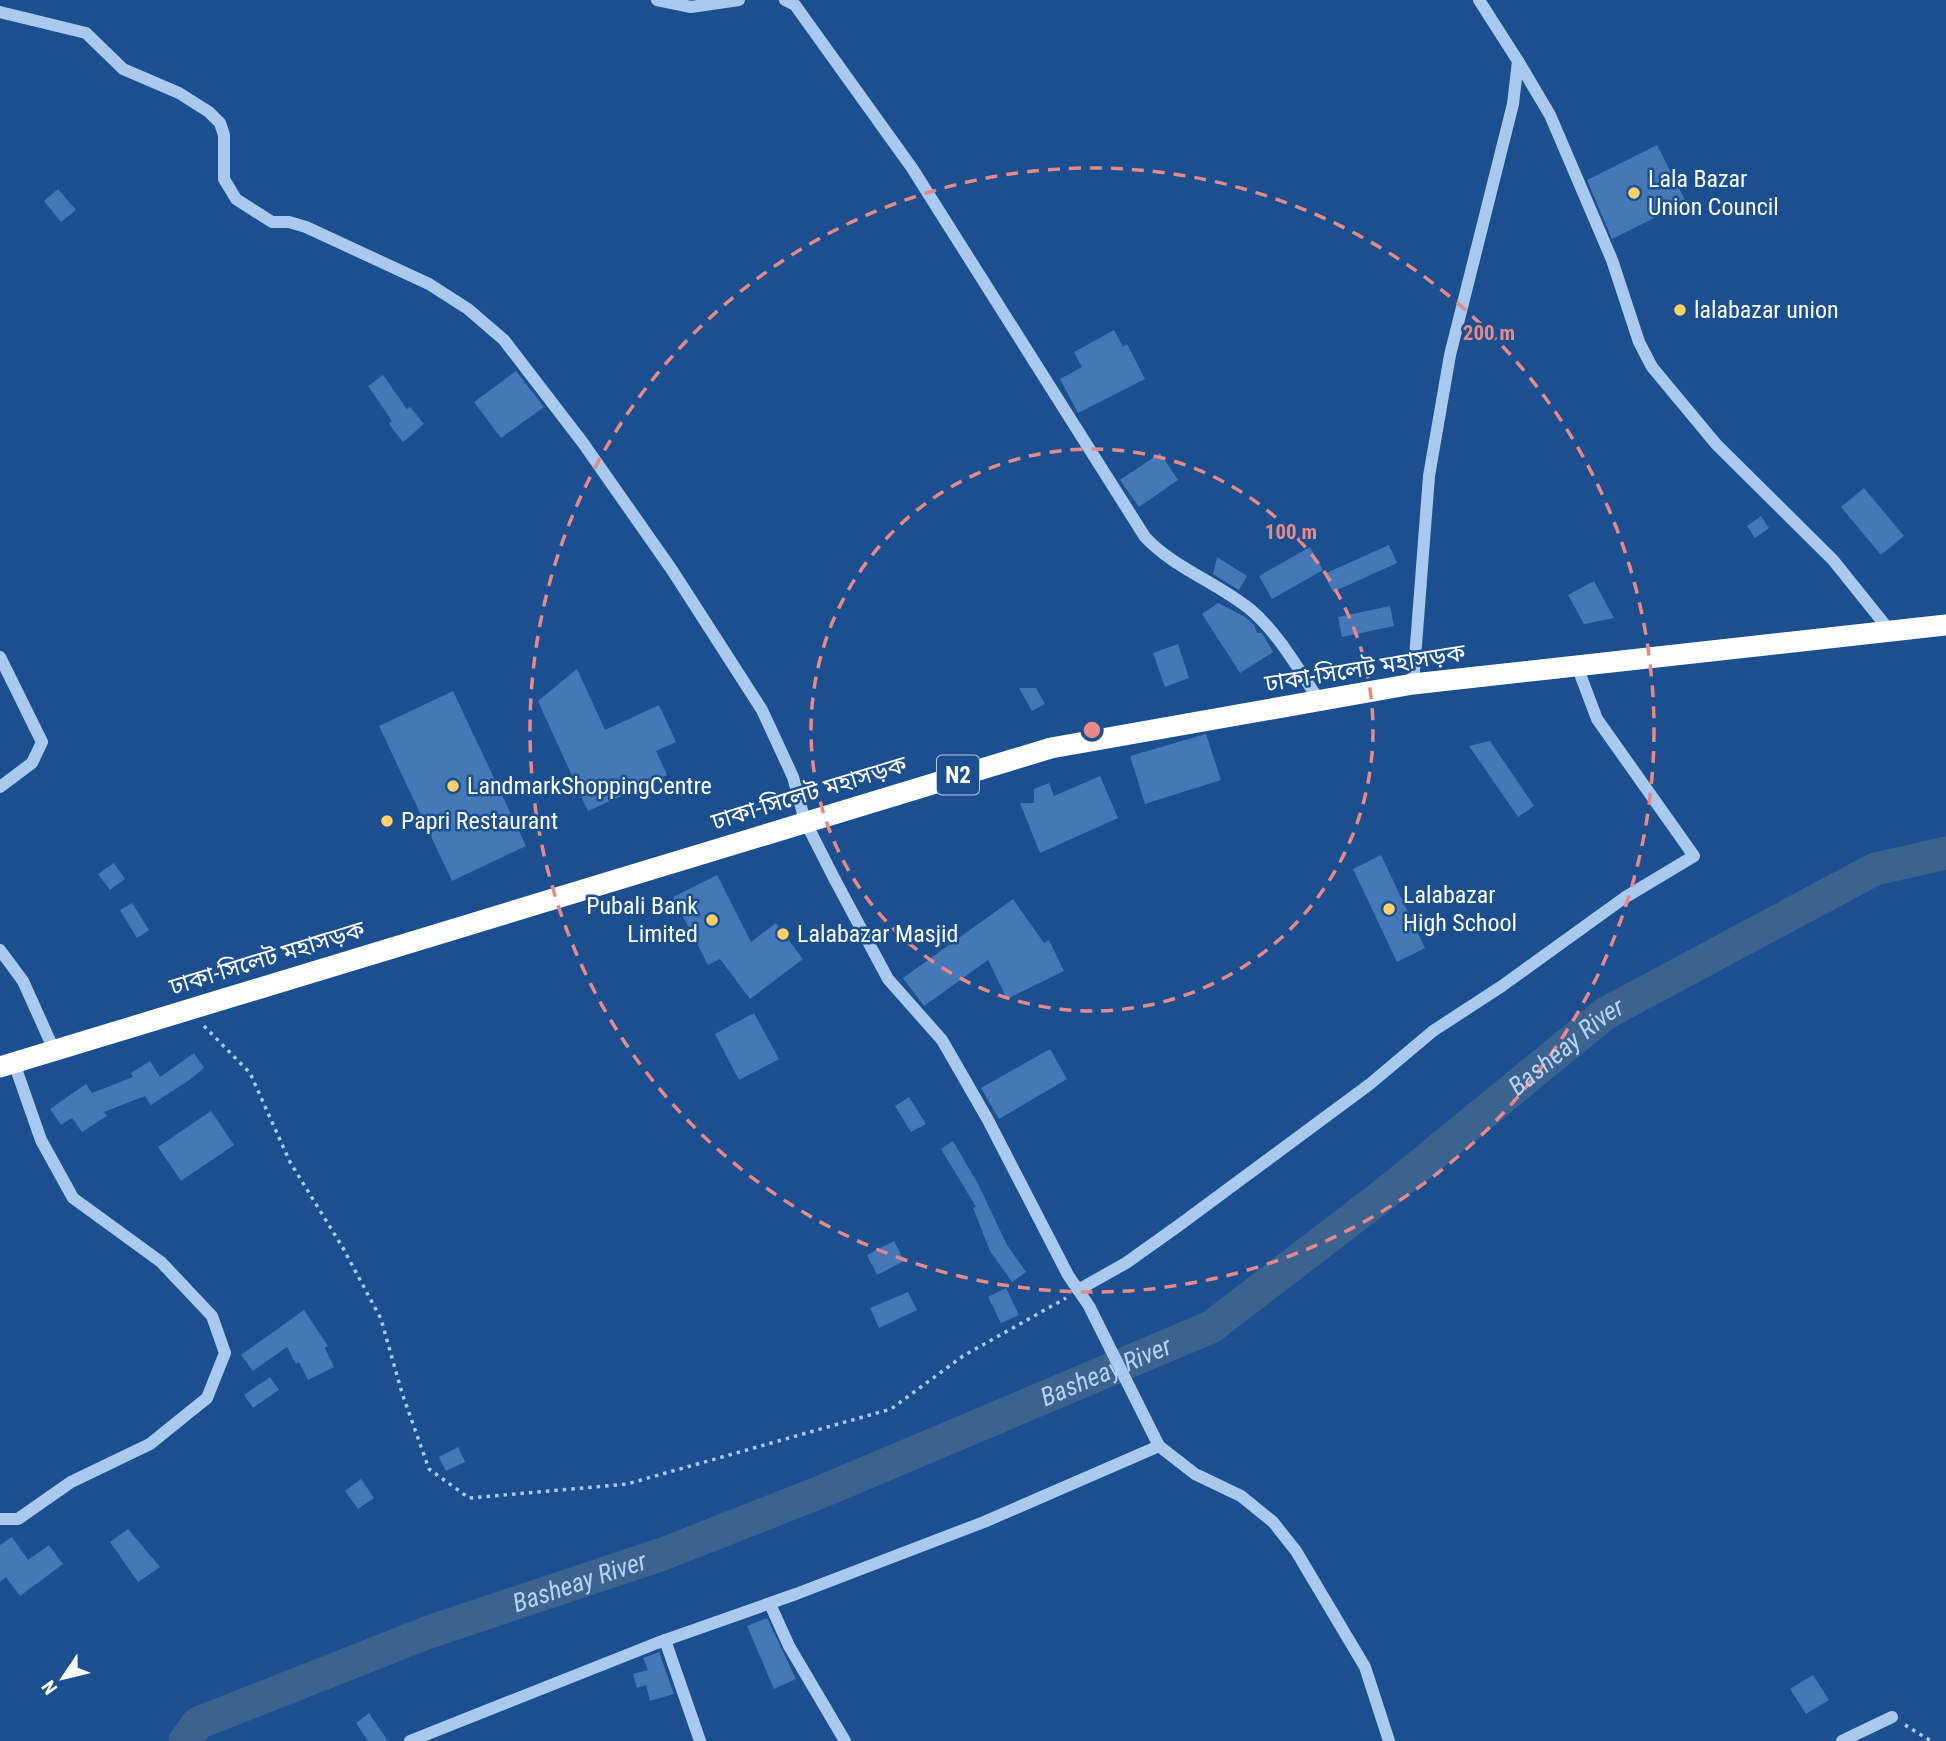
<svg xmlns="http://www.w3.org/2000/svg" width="1946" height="1741" font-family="'Roboto Condensed','Noto Sans Bengali',sans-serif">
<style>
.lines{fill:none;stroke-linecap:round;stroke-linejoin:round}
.river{stroke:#3c6290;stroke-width:33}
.building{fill:#4478b7}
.path{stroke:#a9c9ee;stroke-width:3.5;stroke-dasharray:3.5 5;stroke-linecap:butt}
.minor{stroke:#a9c9ee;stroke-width:12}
.highway{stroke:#fff;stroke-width:21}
.ring{fill:none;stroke:#e88989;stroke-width:3.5;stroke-dasharray:12 9}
.poi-dot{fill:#ffd166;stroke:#1b4f8f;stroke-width:2.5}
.labels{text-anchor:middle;stroke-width:5;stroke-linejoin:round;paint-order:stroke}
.shield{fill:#1b4f8f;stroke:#bbcadd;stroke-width:2}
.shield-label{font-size:23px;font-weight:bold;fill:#fff}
.poi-label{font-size:24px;fill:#fff;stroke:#1b4f8f;text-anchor:start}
.street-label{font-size:24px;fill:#fff;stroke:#1b4f8f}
.water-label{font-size:26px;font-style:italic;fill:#b5d3f5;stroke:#1b4f8f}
.centre{fill:#e88989;stroke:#1b4f8f;stroke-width:3.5}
.ring-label{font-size:21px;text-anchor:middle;font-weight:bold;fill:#e88989;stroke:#1b4f8f;stroke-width:5;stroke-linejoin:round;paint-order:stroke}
</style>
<rect width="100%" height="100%" fill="#1b4f8f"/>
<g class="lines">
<path class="river" id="s1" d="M 185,1741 L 198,1723 L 429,1632 L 663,1554 L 823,1491 L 1211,1327 L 1387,1192 L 1606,1013 L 1875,869 L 1946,853"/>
</g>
<g class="building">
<path d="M 1657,145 L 1686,202 L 1612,239 L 1587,180 Z"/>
<path d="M 58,189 L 76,210 L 61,222 L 44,201 Z"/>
<path d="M 1114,330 L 1123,347 L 1127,344 L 1145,379 L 1078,413 L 1060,379 L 1082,367 L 1074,352 Z"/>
<path d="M 516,371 L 544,407 L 501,438 L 474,402 Z"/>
<path d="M 383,375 L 407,409 L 410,407 L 424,424 L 403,442 L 389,424 L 392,421 L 368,386 Z"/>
<path d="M 1160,453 L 1178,480 L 1139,507 L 1120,480 Z"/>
<path d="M 1864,488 L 1904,536 L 1881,555 L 1841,507 Z"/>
<path d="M 1761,516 L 1769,528 L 1755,538 L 1747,526 Z"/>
<path d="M 1389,545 L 1397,563 L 1333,592 L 1324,574 Z"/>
<path d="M 1310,547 L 1323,570 L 1272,599 L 1259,576 Z"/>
<path d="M 1217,557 L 1247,576 L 1239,590 L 1213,574 Z"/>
<path d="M 1594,581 L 1614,618 L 1584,624 L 1568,595 Z"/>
<path d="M 1218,603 L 1245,617 L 1254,625 L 1257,633 L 1262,633 L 1273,652 L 1240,673 L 1202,614 Z"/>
<path d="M 1390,606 L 1394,626 L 1342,637 L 1338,617 Z"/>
<path d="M 1178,644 L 1189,678 L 1165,687 L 1153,653 Z"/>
<path d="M 577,669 L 605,730 L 659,705 L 676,742 L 656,751 L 667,775 L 588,811 L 538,701 Z"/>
<path d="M 1019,688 L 1036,688 L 1045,704 L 1032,711 Z"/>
<path d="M 453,691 L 526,846 L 452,881 L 379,726 Z"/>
<path d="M 1206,734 L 1221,780 L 1145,804 L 1130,756 Z"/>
<path d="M 1490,741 L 1534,806 L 1518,817 L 1469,746 Z"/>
<path d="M 1100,776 L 1118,818 L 1040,853 L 1020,803 L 1034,803 L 1034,789 L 1049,783 L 1054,796 Z"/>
<path d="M 1381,855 L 1425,948 L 1397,962 L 1353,869 Z"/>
<path d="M 114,863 L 125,879 L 110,890 L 98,874 Z"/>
<path d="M 717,875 L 751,942 L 776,923 L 803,959 L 750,999 L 720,959 L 708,965 L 673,897 Z"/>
<path d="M 1013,899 L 1044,943 L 1049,940 L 1064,971 L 1007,999 L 988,960 L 924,1006 L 903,978 Z"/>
<path d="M 132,903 L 149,930 L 137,938 L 120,910 Z"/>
<path d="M 754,1013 L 779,1059 L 739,1080 L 715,1034 Z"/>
<path d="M 1050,1049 L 1067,1079 L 999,1119 L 981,1088 Z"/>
<path d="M 194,1053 L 204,1068 L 188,1081 L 151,1105 L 145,1096 L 104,1112 L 107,1116 L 82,1132 L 72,1118 L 61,1125 L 50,1109 L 86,1084 L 92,1093 L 133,1077 L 131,1073 L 150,1061 L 160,1077 Z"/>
<path d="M 909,1097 L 926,1124 L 911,1132 L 895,1106 Z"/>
<path d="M 211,1111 L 234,1145 L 181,1181 L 158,1147 Z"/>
<path d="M 953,1141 L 978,1184 L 1007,1245 L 1026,1272 L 1012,1282 L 990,1251 L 973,1208 L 976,1207 L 941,1149 Z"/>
<path d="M 894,1241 L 904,1261 L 877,1275 L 867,1255 Z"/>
<path d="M 1006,1288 L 1019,1315 L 1001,1323 L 988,1297 Z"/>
<path d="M 908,1292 L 917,1310 L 879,1328 L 870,1308 Z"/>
<path d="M 304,1310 L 328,1346 L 325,1348 L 334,1367 L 308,1380 L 299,1362 L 296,1364 L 287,1347 L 253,1371 L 241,1355 Z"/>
<path d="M 270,1377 L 279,1390 L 253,1408 L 244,1395 Z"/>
<path d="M 458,1447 L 465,1462 L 446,1471 L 439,1457 Z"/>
<path d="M 361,1479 L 374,1498 L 358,1509 L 345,1491 Z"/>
<path d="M 128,1529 L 160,1567 L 138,1582 L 110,1542 Z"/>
<path d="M 12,1537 L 28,1560 L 49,1545 L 63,1564 L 20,1596 L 6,1577 L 0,1582 L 0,1545 Z"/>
<path d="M 767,1618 L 796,1679 L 774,1689 L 747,1626 Z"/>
<path d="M 659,1652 L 674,1694 L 650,1701 L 646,1685 L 637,1688 L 633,1674 L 648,1670 L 643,1658 Z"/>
<path d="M 1813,1675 L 1829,1700 L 1806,1714 L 1790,1689 Z"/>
<path d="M 369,1713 L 388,1741 L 368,1741 L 356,1723 Z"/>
</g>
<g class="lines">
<g class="path">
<path d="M 204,1026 L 250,1073 L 290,1162 L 343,1248 L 381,1319 L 402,1393 L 429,1469 L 469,1498 L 627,1484 L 891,1409 L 963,1356 L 1066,1298"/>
<path d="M 1905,1725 L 1931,1741"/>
</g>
<g class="minor">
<path d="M 657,0 L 691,7 L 739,0"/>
<path d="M 785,0 L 795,5 L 912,168 L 1145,537 C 1175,569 1217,582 1251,610 C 1279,634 1298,669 1319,700"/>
<path d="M 0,12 L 86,33 L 123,69 L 179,93 L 209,112 L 220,123 L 224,135 L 224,179 L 236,199 L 272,222 L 289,222 L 306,227 L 429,284 L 468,309 L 504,340 L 583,443 L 672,570 L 762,710 L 793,777 L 805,821 L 834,878 L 888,979 L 942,1040 L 988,1120 L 1068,1275 L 1089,1306 L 1159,1446 L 1195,1474 L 1241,1496 L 1273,1522 L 1296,1551 L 1365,1667 L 1389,1741"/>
<path d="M 1518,61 L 1550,115 L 1612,260 L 1639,342 L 1652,367 L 1716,444 L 1833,560 L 1890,631"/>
<path d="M 0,657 L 42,742 L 32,763 L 0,787"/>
<path d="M 1413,684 L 1429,476 L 1450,355 L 1513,104 L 1518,61 L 1479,0"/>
<path d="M 0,950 L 23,981 L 54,1050"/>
<path d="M 1078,1290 L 1126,1263 L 1178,1226 L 1370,1084 L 1433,1031 L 1502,986 L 1624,898 L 1694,856 L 1597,719 L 1577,666"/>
<path d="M 0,1519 L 18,1519 L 71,1482 L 150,1444 L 207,1398 L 225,1353 L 212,1316 L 161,1262 L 73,1198 L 41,1140 L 14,1063"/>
<path d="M 770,1604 L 789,1646 L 845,1741"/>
<path d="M 665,1640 L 700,1741"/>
<path d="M 410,1741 L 657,1643 L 796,1594 L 984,1522 L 1159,1446"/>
<path d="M 1842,1741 L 1892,1717"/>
</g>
<path class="highway" d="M 0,1067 L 1051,748 L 1413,684 L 1946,625"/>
</g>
<g class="ring">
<circle cx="1092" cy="730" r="281"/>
<circle cx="1092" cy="730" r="562"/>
</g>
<g class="poi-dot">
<circle cx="1634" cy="193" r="7"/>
<circle cx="1680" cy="310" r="7"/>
<circle cx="453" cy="786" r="7"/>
<circle cx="387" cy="821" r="7"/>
<circle cx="1389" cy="909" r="7"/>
<circle cx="712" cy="920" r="7"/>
<circle cx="783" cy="934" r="7"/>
</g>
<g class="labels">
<rect class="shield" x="937" y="755.5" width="42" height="39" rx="5"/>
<g class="shield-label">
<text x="958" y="783">N2</text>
</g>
<g class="poi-label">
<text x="1648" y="187">Lala Bazar<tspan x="1648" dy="28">Union Council</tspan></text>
<text x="1694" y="318">lalabazar union</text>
<text x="467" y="794">LandmarkShoppingCentre</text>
<text x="401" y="829">Papri Restaurant</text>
<text x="1403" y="903">Lalabazar<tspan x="1403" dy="28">High School</tspan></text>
<text x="698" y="914" text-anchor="end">Pubali Bank<tspan x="698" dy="28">Limited</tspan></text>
<text x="797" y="942">Lalabazar Masjid</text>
</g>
<g class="street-label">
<text transform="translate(1365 668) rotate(-9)" y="8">ঢাকা-সিলেট মহাসড়ক</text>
<text transform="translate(809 793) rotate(-17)" y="8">ঢাকা-সিলেট মহাসড়ক</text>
<text transform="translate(267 958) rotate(-17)" y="8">ঢাকা-সিলেট মহাসড়ক</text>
</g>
<g class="water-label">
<text dy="9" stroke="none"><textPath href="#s1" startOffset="1563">Basheay River</textPath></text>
<text dy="9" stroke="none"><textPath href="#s1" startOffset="996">Basheay River</textPath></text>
<text dy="9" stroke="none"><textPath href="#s1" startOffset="429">Basheay River</textPath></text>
</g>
</g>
<circle cx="1092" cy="730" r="10" class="centre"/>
<g class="ring-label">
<text x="1489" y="340">200 m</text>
<text x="1291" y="539">100 m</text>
</g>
<g transform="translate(63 1678) rotate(235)" stroke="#1b4f8f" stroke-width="5" paint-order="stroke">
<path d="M0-5L12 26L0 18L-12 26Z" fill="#ffffff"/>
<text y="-10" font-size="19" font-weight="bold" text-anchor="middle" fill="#ffffff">N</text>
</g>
</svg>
